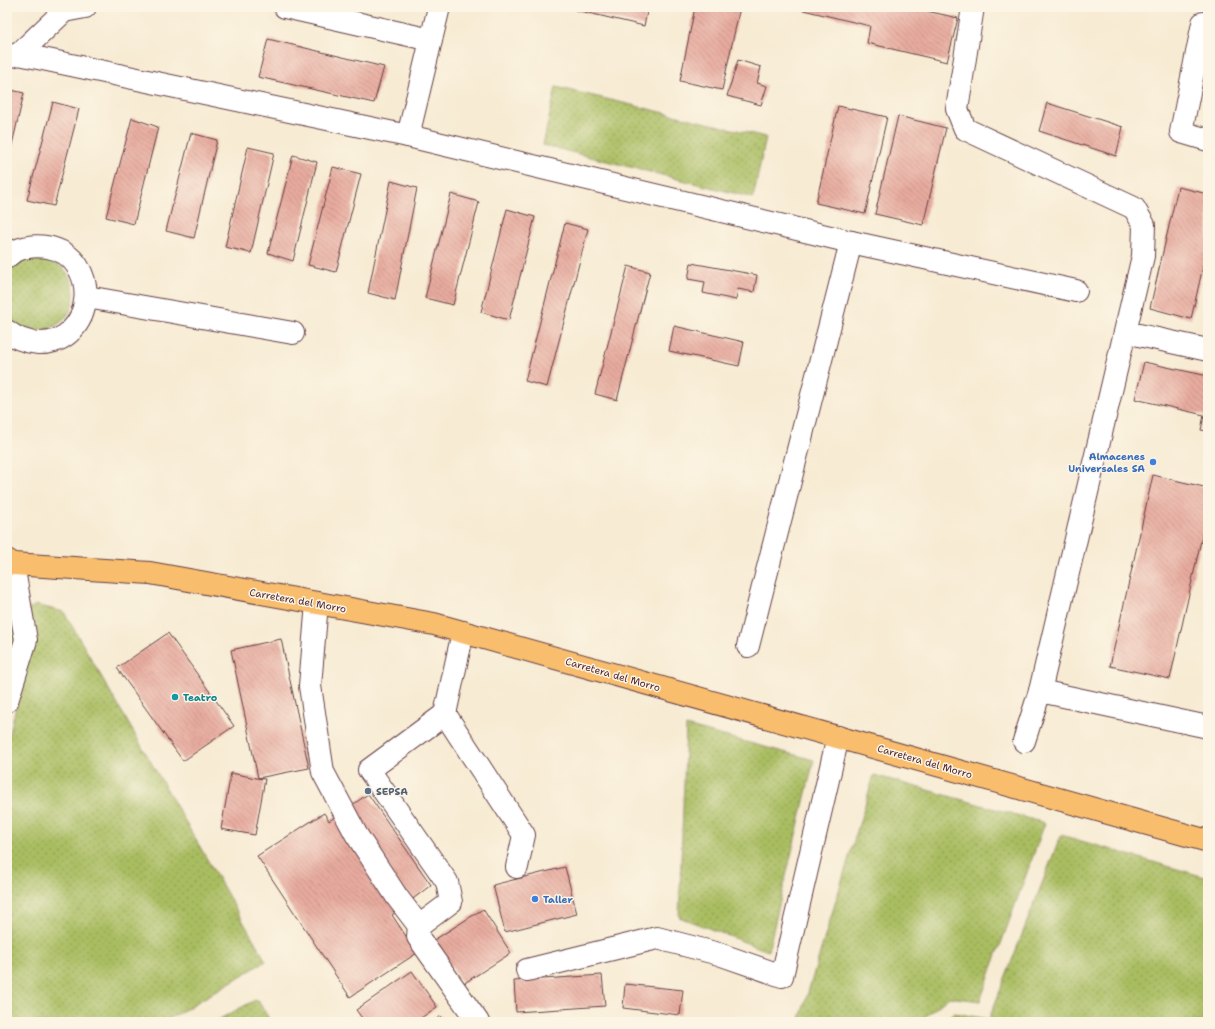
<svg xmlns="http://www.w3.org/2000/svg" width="1215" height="1029" font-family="'Shantell Sans',sans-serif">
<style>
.green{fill:url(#green-dots);stroke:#7a6e46}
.building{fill:url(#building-back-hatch)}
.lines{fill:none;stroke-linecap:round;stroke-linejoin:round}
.minor-casing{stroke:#643e44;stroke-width:24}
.major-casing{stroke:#643e44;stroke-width:24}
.minor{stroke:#fff;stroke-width:22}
.major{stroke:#f9be6d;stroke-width:22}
.shop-dot{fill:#3f7fe0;stroke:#fcf5e5;stroke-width:1.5}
.culture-dot{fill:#0f9aa8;stroke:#fcf5e5;stroke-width:1.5}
.service-dot{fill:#5c6f8a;stroke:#fcf5e5;stroke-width:1.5}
.labels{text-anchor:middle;stroke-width:3;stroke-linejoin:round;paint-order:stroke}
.shop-label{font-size:10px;font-weight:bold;fill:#366cbe;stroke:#fcf5e5;text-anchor:end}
.street-label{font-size:10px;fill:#4a1f2b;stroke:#fcf5e5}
.culture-label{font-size:10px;font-weight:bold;fill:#0d838f;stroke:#fcf5e5;text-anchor:start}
.service-label{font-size:10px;font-weight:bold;fill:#4e5e75;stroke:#fcf5e5;text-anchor:start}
</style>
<defs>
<pattern id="green-dots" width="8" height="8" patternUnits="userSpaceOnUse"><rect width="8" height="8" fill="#a9bd61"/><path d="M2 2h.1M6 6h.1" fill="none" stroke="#8c9950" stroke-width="1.8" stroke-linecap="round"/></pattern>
<pattern id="building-back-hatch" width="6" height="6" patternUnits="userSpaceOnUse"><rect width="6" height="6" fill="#e8ab9f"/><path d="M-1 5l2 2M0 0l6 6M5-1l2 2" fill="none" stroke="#be8b82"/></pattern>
</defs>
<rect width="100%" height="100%" fill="#fcf5e5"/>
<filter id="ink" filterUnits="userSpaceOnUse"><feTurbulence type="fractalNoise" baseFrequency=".025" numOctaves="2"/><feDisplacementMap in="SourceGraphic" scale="8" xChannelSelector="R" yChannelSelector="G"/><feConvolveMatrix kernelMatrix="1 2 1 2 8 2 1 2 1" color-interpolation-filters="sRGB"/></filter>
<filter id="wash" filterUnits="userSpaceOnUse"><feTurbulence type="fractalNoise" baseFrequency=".012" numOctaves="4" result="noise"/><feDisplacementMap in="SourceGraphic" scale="16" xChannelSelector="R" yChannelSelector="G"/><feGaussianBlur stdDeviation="0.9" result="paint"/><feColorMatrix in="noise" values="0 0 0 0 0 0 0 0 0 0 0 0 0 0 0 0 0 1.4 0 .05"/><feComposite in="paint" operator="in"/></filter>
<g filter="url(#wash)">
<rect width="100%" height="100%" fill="#f7ebd3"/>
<g class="green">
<path d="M 556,87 L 766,137 L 753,198 L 543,145 Z"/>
<path d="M 34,257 C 37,257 42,257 46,258 C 66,263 79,286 72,306 C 64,332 25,341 8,317 C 5,312 7,304 7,299 C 7,272 4,265 34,257 Z"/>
<path d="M 7,595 L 16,600 L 19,638 L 7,680 Z"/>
<path d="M 36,605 L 64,612 L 266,961 L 164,1022 L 7,1022 L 7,919 L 10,907 L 7,905 L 7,744 L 28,658 L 29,609 Z"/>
<path d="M 686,726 L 814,760 L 768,951 L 679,917 Z"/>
<path d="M 874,775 L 1045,823 L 980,1001 L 949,997 L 919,1022 L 799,1022 Z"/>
<path d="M 1061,835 L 1208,878 L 1208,1022 L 943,1022 L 954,1013 L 989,1019 Z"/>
<path d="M 257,999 L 271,1022 L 214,1022 Z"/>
</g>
<g id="blocks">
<g class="building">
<path d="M 563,7 L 648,7 L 644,26 Z"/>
<path d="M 695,7 L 740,7 L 722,90 L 680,81 Z"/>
<path d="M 795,7 L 909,7 L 958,18 L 947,62 L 867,43 L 870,26 L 795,8 Z"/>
<path d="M 268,39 L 384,67 L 374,103 L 258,77 Z"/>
<path d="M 738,60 L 761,67 L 757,83 L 767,86 L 761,105 L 727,96 Z"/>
<path d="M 7,89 L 24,93 L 8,162 L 7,162 Z"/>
<path d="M 53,102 L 79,109 L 54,206 L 27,200 Z"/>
<path d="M 1047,103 L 1123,127 L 1116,156 L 1039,131 Z"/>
<path d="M 838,106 L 887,117 L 865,214 L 816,203 Z"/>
<path d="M 898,116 L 946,128 L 923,225 L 875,214 Z"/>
<path d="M 132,118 L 158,127 L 134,224 L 106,217 Z"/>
<path d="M 191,133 L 217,140 L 194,238 L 166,231 Z"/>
<path d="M 248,147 L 274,153 L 251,253 L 225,247 Z"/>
<path d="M 293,155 L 317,162 L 293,261 L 268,253 Z"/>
<path d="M 333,167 L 361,174 L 336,272 L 308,265 Z"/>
<path d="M 391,181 L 417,188 L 395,300 L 368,293 Z"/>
<path d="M 1178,187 L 1208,194 L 1208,245 L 1191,319 L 1150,308 Z"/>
<path d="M 451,194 L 479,202 L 453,305 L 425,298 Z"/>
<path d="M 507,209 L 535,217 L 509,320 L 481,312 Z"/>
<path d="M 565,223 L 588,229 L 547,387 L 525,381 Z"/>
<path d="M 691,263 L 757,275 L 754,292 L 738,289 L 736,300 L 703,293 L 705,282 L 688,279 Z"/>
<path d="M 628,266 L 650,272 L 617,400 L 595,394 Z"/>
<path d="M 674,326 L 744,342 L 739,366 L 669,351 Z"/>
<path d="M 1144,362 L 1208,376 L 1208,431 L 1201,430 L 1204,415 L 1135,399 Z"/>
<path d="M 1153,475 L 1208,488 L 1208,509 L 1170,679 L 1110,666 Z"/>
<path d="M 168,633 L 234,726 L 183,761 L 117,668 Z"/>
<path d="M 281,639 L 309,768 L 258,778 L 231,650 Z"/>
<path d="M 231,773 L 256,778 L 265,779 L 255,835 L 221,829 Z"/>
<path d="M 368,794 L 431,885 L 392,915 L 417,953 L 350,997 L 257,856 L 324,813 L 329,821 Z"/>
<path d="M 565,867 L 577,914 L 505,932 L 493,885 Z"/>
<path d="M 483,909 L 511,953 L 463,984 L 434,940 Z"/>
<path d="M 412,971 L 437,1007 L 415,1022 L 365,1022 L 356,1010 Z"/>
<path d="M 602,975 L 605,1006 L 516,1012 L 514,981 Z"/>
<path d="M 625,984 L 683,990 L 680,1015 L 623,1008 Z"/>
<path d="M 441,1016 L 445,1022 L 432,1022 Z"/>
</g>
</g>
</g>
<g filter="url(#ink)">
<use href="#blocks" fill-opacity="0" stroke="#643e44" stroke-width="1"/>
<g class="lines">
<g class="minor-casing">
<g id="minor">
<path d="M 285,7 L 431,40"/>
<path d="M 973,7 L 957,109 L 965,129 L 1134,208 L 1144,225 L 1143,256 L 1040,691 L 1024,741"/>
<path d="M 1203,23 L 1181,132 L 1208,140"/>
<path d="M 19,54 L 64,11 L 85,7"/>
<path d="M 7,57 L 19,54 L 408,136 L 851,242 L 1076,291"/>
<path d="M 408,136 L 439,7"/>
<path d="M 7,257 C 17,247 34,245 47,247 C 104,257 95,345 38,343 C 26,342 16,339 7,331"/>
<path d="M 87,297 L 293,333"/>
<path d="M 1139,335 L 1208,350"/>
<path d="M 317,603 L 310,686 L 323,772 L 356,834 L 397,897 L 419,926 L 451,902 L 447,882 L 369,770 L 445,714 L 524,835 L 517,867"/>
<path d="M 748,646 L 851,242"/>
<path d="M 1040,691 L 1208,727"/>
<path d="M 7,701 L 26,640 L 13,564"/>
<path d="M 445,714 L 463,632"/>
<path d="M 419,926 L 418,937 L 478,1022"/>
<path d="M 527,970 L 657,938 L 719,954 L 782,976 L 838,737"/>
</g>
</g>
<g class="major-casing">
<path id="major" d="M 7,560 L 13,564 L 150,573 L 434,624 L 1208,841"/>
</g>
<use href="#minor" class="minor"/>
<use href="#major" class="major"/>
</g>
</g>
<g class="shop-dot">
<circle cx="1153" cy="462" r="4"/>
<circle cx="535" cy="899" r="4"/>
</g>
<circle class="culture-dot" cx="175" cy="697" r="4"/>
<circle class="service-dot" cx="368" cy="791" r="4"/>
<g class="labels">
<g class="shop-label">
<text x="1145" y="460">Almacenes<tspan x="1145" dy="12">Universales SA</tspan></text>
<text x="543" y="903" text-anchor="start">Taller</text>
</g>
<g class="street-label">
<text transform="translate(298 600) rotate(10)" y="4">Carretera del Morro</text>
<text transform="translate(613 674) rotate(16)" y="4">Carretera del Morro</text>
<text transform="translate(925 761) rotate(16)" y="4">Carretera del Morro</text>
</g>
<g class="culture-label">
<text x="183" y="701">Teatro</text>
</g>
<g class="service-label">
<text x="376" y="795">SEPSA</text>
</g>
</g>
<rect width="1215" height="1029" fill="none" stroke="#fcf5e5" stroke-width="24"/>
</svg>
